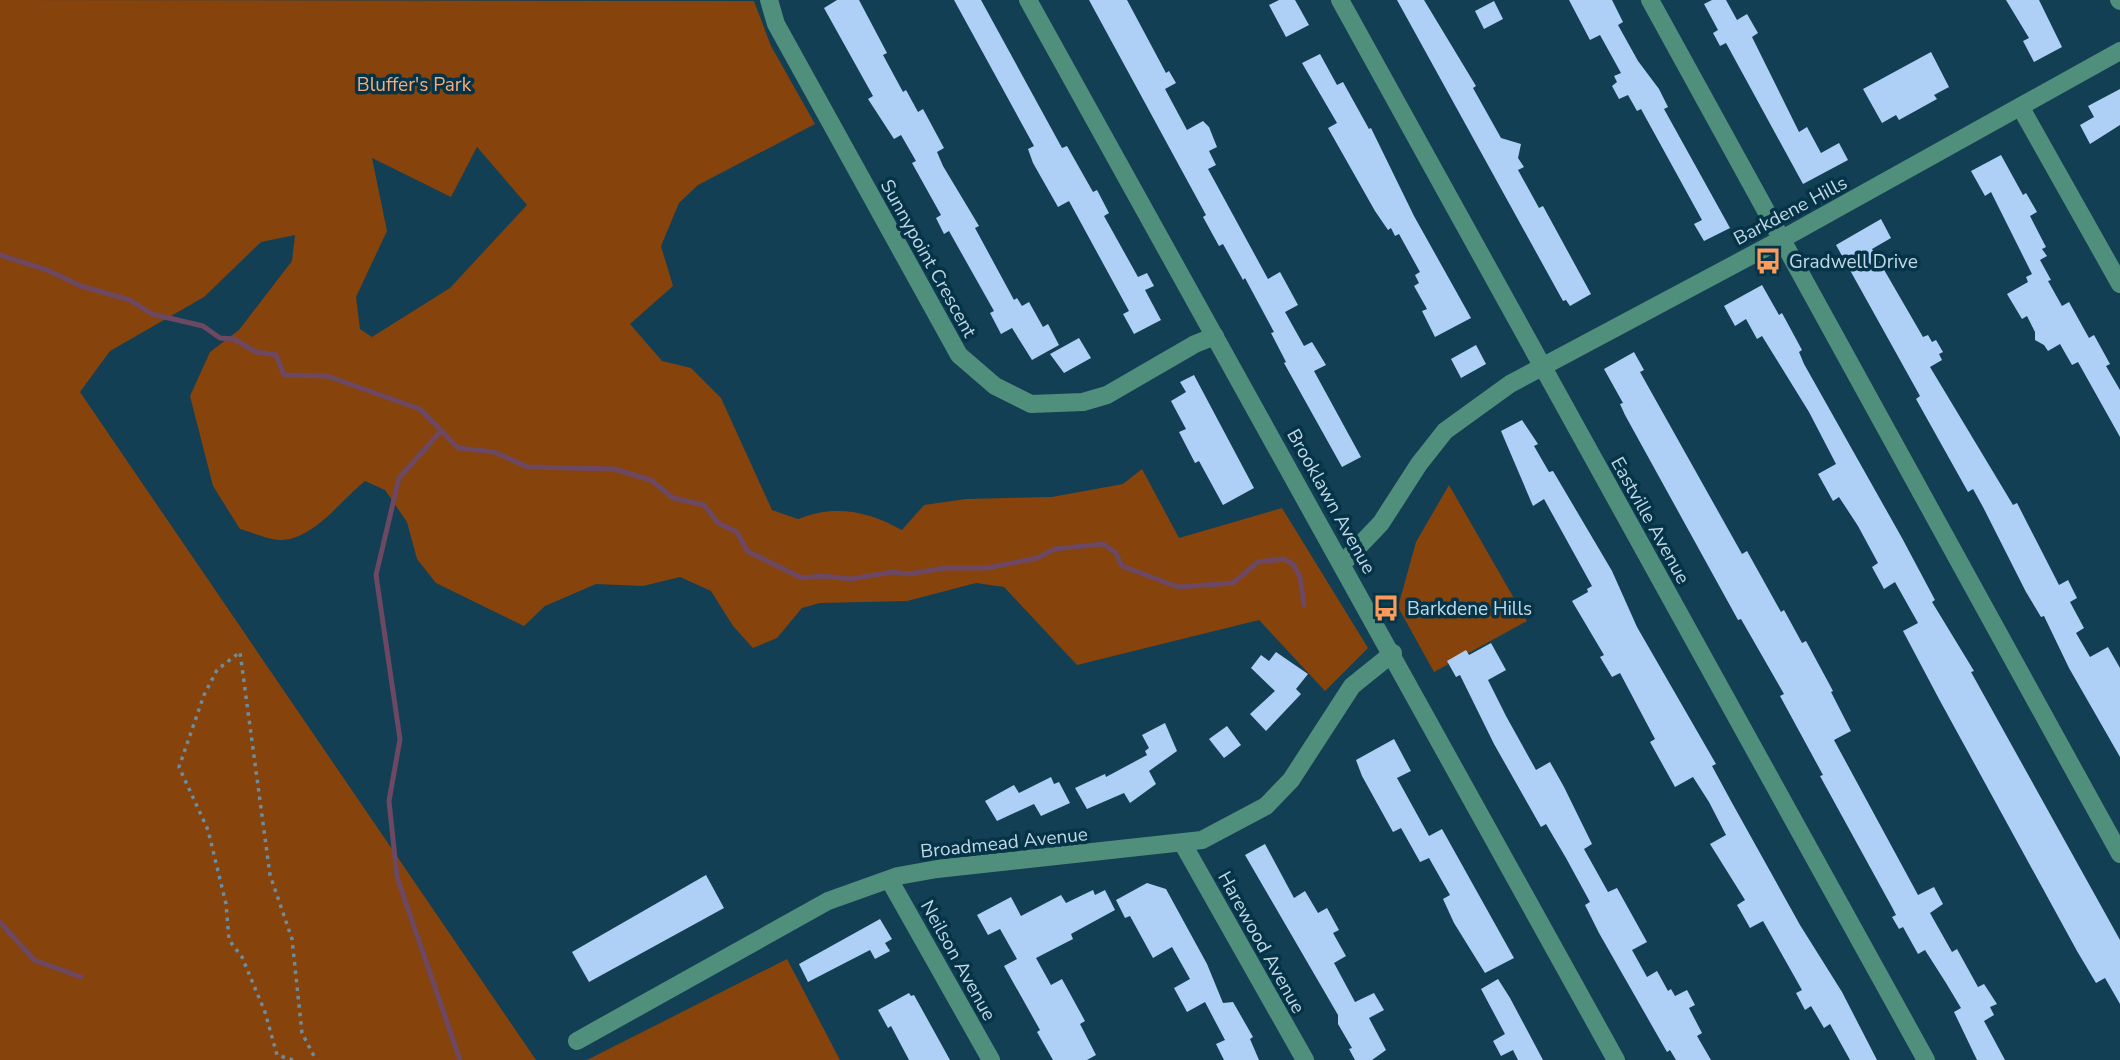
<svg xmlns="http://www.w3.org/2000/svg" width="2120" height="1060" font-family="'Nunito Sans',sans-serif">
<style>
.green{fill:#86430c;fill-rule:evenodd}
.lines{fill:none;stroke-linecap:round;stroke-linejoin:round}
.stream{stroke:#6c4863;stroke-width:5}
.building{fill:#afd0f6}
.path{stroke:#6c8d9e;stroke-width:3.5;stroke-dasharray:3.5 5;stroke-linecap:butt}
.minor{stroke:#508f7c;stroke-width:18}
.labels{text-anchor:middle;stroke-width:7;stroke-linejoin:round;paint-order:stroke}
.park-label{font-size:19px;fill:#faab79;stroke:#053449}
.street-label{font-size:19px;fill:#c2d8e5;stroke:#053449}
.poi-label{font-size:19px;fill:#c2d8e5;stroke:#053449;text-anchor:start}
</style>
<rect width="100%" height="100%" fill="#133f54"/>
<g class="green">
<path d="M 0,0 L 754,1 L 771,46 L 815,124 L 698,185 L 679,203 L 661,246 L 673,286 L 630,324 L 662,361 L 691,368 L 721,398 L 772,510 L 798,519 C 835,504 868,511 902,530 L 924,505 L 966,499 L 1052,497 L 1123,484 L 1142,469 L 1179,538 L 1282,508 L 1368,648 L 1325,691 L 1259,620 L 1077,665 L 1004,587 L 976,583 L 907,601 L 820,603 L 802,608 L 777,638 L 753,648 L 733,626 L 711,591 L 680,577 L 643,586 L 596,584 L 545,606 L 524,626 L 436,583 L 417,559 L 407,522 L 385,490 L 365,481 C 340,501 315,538 282,540 C 270,541 252,532 240,529 L 213,486 L 190,396 L 210,352 L 239,330 L 292,261 L 295,235 L 261,242 L 204,297 L 110,351 L 80,392 L 536,1060 L 0,1060 ZM 477,147 L 527,205 L 450,288 L 372,337 L 360,329 L 356,297 L 387,231 L 372,158 L 451,197 Z"/>
<path d="M 1449,485 L 1527,621 L 1434,672 L 1398,607 L 1416,542 Z"/>
<path d="M 787,959 L 840,1060 L 587,1060 Z"/>
</g>
<g class="lines">
<g class="stream">
<path d="M 0,255 L 47,270 L 81,286 L 130,300 L 152,314 L 203,326 L 220,338 L 234,339 L 256,352 L 276,355 L 284,375 L 327,376 L 420,409 L 458,448 L 494,452 L 528,467 L 614,469 L 651,480 L 673,498 L 704,505 L 718,523 L 737,532 L 747,551 L 802,578 L 822,576 L 851,579 L 892,572 L 908,574 L 945,568 L 987,568 L 1037,558 L 1055,549 L 1103,544 L 1115,552 L 1122,566 L 1178,587 L 1233,583 L 1258,562 L 1284,559 L 1293,564 L 1300,577 L 1304,605"/>
<path d="M 440,432 L 399,478 L 376,575 L 400,739 L 389,801 L 397,877 L 460,1060"/>
<path d="M 0,922 L 34,960 L 81,977"/>
</g>
</g>
<g class="building">
<path d="M 837,0 L 859,0 L 887,53 L 883,55 L 903,92 L 906,90 L 918,112 L 923,109 L 944,148 L 937,152 L 943,166 L 979,226 L 975,228 L 1014,300 L 1017,298 L 1022,306 L 1029,302 L 1043,327 L 1048,324 L 1059,345 L 1032,360 L 1012,328 L 1001,334 L 990,313 L 994,311 L 949,231 L 944,234 L 936,218 L 941,215 L 912,163 L 916,161 L 901,135 L 894,139 L 868,99 L 873,96 L 824,8 Z"/>
<path d="M 954,0 L 981,0 L 1062,148 L 1067,146 L 1093,192 L 1097,190 L 1109,213 L 1104,216 L 1138,277 L 1147,273 L 1154,286 L 1145,290 L 1161,320 L 1134,334 L 1123,314 L 1129,311 L 1069,201 L 1058,207 L 1033,163 L 1028,149 L 1034,146 Z"/>
<path d="M 1089,0 L 1127,0 L 1166,73 L 1169,71 L 1176,83 L 1165,89 L 1187,130 L 1203,121 L 1209,127 L 1217,147 L 1209,151 L 1216,165 L 1208,169 L 1268,279 L 1280,272 L 1298,305 L 1285,312 L 1304,346 L 1312,342 L 1326,365 L 1314,371 L 1361,457 L 1342,467 L 1284,363 L 1286,362 L 1271,333 L 1274,332 L 1245,278 L 1243,280 L 1223,244 L 1219,246 L 1203,217 L 1206,215 Z"/>
<path d="M 1279,0 L 1295,0 L 1309,25 L 1286,37 L 1269,5 Z"/>
<path d="M 1397,0 L 1424,0 L 1476,86 L 1473,88 L 1501,138 L 1521,144 L 1518,158 L 1524,167 L 1518,170 L 1539,208 L 1543,206 L 1591,294 L 1570,306 L 1566,300 L 1563,301 Z"/>
<path d="M 1569,0 L 1612,0 L 1623,22 L 1618,25 L 1638,61 L 1659,89 L 1668,107 L 1664,109 L 1730,228 L 1704,241 L 1694,224 L 1702,220 L 1641,109 L 1637,111 L 1628,95 L 1619,99 L 1612,86 L 1617,82 L 1614,76 L 1621,73 L 1600,35 L 1590,40 Z"/>
<path d="M 1712,0 L 1726,0 L 1737,20 L 1747,14 L 1758,33 L 1752,37 L 1799,132 L 1807,127 L 1821,153 L 1839,143 L 1848,160 L 1803,184 L 1726,43 L 1720,46 L 1713,33 L 1718,30 L 1704,4 Z"/>
<path d="M 2006,0 L 2039,0 L 2062,47 L 2034,62 L 2023,41 L 2029,38 Z"/>
<path d="M 1494,1 L 1503,19 L 1484,29 L 1475,11 Z"/>
<path d="M 1931,52 L 1949,87 L 1934,95 L 1937,99 L 1899,120 L 1896,115 L 1882,123 L 1863,89 Z"/>
<path d="M 1320,54 L 1337,85 L 1343,82 L 1369,129 L 1371,128 L 1414,216 L 1471,318 L 1435,337 L 1422,311 L 1427,309 L 1414,286 L 1419,283 L 1415,275 L 1420,272 L 1399,234 L 1395,236 L 1391,228 L 1388,230 L 1375,211 L 1328,128 L 1337,123 L 1302,63 Z"/>
<path d="M 2120,89 L 2120,125 L 2090,144 L 2080,125 L 2094,117 L 2088,106 Z"/>
<path d="M 2001,155 L 2023,195 L 2026,193 L 2037,212 L 2030,216 L 2046,247 L 2042,249 L 2047,256 L 2040,260 L 2051,280 L 2048,281 L 2062,306 L 2069,302 L 2089,338 L 2094,335 L 2110,364 L 2106,366 L 2120,390 L 2120,437 L 2078,362 L 2072,365 L 2060,344 L 2048,351 L 2044,345 L 2035,340 L 2035,332 L 2027,316 L 2022,319 L 2007,294 L 2028,282 L 2026,277 L 2032,274 L 1991,192 L 1985,196 L 1971,171 Z"/>
<path d="M 1881,219 L 1891,238 L 1872,249 L 1923,337 L 1928,335 L 1932,342 L 1936,340 L 1943,352 L 1939,354 L 1942,360 L 1930,367 L 2013,505 L 2017,503 L 2059,585 L 2068,580 L 2077,598 L 2070,602 L 2084,628 L 2076,633 L 2090,657 L 2108,647 L 2120,668 L 2120,757 L 2069,668 L 2044,616 L 2041,617 L 2026,592 L 1983,507 L 1973,489 L 1968,492 L 1916,399 L 1920,396 L 1836,245 Z"/>
<path d="M 1762,285 L 1779,315 L 1782,313 L 1802,350 L 1799,352 L 1804,364 L 1902,538 L 1935,600 L 1932,602 L 1974,671 L 1971,672 L 2120,940 L 2120,1004 L 2105,978 L 2096,983 L 2077,951 L 1939,699 L 1903,631 L 1918,623 L 1895,582 L 1884,589 L 1872,567 L 1878,563 L 1858,526 L 1839,497 L 1833,501 L 1818,474 L 1836,464 L 1809,412 L 1762,336 L 1757,339 L 1746,319 L 1735,326 L 1724,306 Z"/>
<path d="M 1079,338 L 1091,358 L 1064,373 L 1050,354 Z"/>
<path d="M 1476,345 L 1486,364 L 1461,378 L 1451,359 Z"/>
<path d="M 1634,352 L 1644,370 L 1640,372 L 1742,554 L 1747,551 L 1781,612 L 1784,610 L 1802,643 L 1806,641 L 1833,691 L 1831,692 L 1851,731 L 1834,740 L 1918,895 L 1934,887 L 1943,904 L 1930,913 L 1952,952 L 1957,949 L 1978,987 L 1984,984 L 1997,1004 L 1990,1007 L 1994,1015 L 1984,1021 L 2005,1060 L 1977,1060 L 1954,1012 L 1961,1008 L 1946,983 L 1925,950 L 1918,954 L 1903,927 L 1899,929 L 1892,917 L 1896,915 L 1893,909 L 1820,776 L 1823,775 L 1780,696 L 1784,694 L 1741,619 L 1738,620 L 1625,415 L 1620,404 L 1623,403 L 1604,369 Z"/>
<path d="M 1194,375 L 1254,488 L 1223,505 L 1199,461 L 1195,463 L 1179,432 L 1186,429 L 1171,401 L 1186,392 L 1180,382 Z"/>
<path d="M 1522,420 L 1538,444 L 1534,446 L 1549,472 L 1553,471 L 1612,571 L 1637,627 L 1716,764 L 1712,766 L 1731,801 L 1800,925 L 1842,992 L 1877,1060 L 1850,1060 L 1830,1024 L 1824,1028 L 1811,1006 L 1805,1010 L 1796,993 L 1802,990 L 1763,921 L 1750,928 L 1737,905 L 1745,900 L 1710,844 L 1726,835 L 1709,802 L 1693,777 L 1675,787 L 1650,742 L 1655,739 L 1620,673 L 1612,677 L 1600,657 L 1604,655 L 1572,601 L 1588,592 L 1587,589 L 1592,586 L 1544,499 L 1533,506 L 1501,431 Z"/>
<path d="M 1491,643 L 1506,670 L 1488,680 L 1506,716 L 1536,770 L 1550,762 L 1564,787 L 1592,844 L 1584,849 L 1608,892 L 1617,888 L 1647,942 L 1632,950 L 1647,977 L 1657,971 L 1668,991 L 1671,989 L 1675,996 L 1687,990 L 1695,1005 L 1689,1008 L 1702,1033 L 1697,1036 L 1711,1060 L 1676,1060 L 1670,1050 L 1667,1052 L 1599,933 L 1585,905 L 1590,902 L 1566,858 L 1546,824 L 1541,827 L 1494,744 L 1460,675 L 1456,677 L 1447,661 L 1466,650 L 1469,655 Z"/>
<path d="M 1276,652 L 1308,674 L 1296,689 L 1301,694 L 1266,731 L 1250,714 L 1275,691 L 1251,668 L 1261,655 L 1269,661 Z"/>
<path d="M 1165,723 L 1177,751 L 1149,771 L 1156,784 L 1130,803 L 1124,793 L 1087,809 L 1075,788 L 1105,774 L 1106,777 L 1147,755 L 1145,751 L 1149,748 L 1142,735 Z"/>
<path d="M 1227,726 L 1241,745 L 1224,758 L 1209,739 Z"/>
<path d="M 1394,739 L 1411,771 L 1397,778 L 1429,836 L 1442,829 L 1514,958 L 1485,973 L 1454,923 L 1443,899 L 1450,895 L 1429,858 L 1420,862 L 1401,828 L 1393,832 L 1362,776 L 1356,760 Z"/>
<path d="M 1051,777 L 1054,784 L 1059,782 L 1070,803 L 1041,816 L 1034,804 L 997,821 L 985,801 L 1014,785 L 1019,793 Z"/>
<path d="M 1265,844 L 1294,898 L 1305,891 L 1318,913 L 1327,908 L 1339,930 L 1333,933 L 1346,956 L 1334,963 L 1355,1002 L 1374,993 L 1384,1010 L 1369,1018 L 1386,1050 L 1372,1060 L 1355,1060 L 1349,1049 L 1352,1048 L 1338,1024 L 1338,1015 L 1245,855 Z"/>
<path d="M 706,875 L 724,908 L 589,982 L 572,952 Z"/>
<path d="M 1147,883 L 1166,889 L 1207,964 L 1223,1003 L 1233,1002 L 1253,1037 L 1250,1039 L 1259,1060 L 1224,1060 L 1216,1044 L 1225,1040 L 1205,1002 L 1187,1012 L 1174,988 L 1190,979 L 1172,947 L 1153,958 L 1130,916 L 1125,918 L 1116,900 Z"/>
<path d="M 1093,890 L 1095,895 L 1105,890 L 1115,910 L 1071,934 L 1073,939 L 1036,958 L 1051,985 L 1062,979 L 1085,1021 L 1080,1024 L 1096,1055 L 1087,1060 L 1053,1060 L 1037,1032 L 1040,1030 L 1004,966 L 1017,959 L 1000,929 L 988,935 L 977,915 L 1011,897 L 1021,916 L 1061,895 L 1066,903 Z"/>
<path d="M 880,919 L 892,939 L 885,943 L 890,951 L 875,959 L 870,950 L 808,982 L 799,964 Z"/>
<path d="M 1498,979 L 1510,998 L 1543,1060 L 1518,1060 L 1513,1050 L 1501,1056 L 1493,1041 L 1505,1034 L 1481,989 Z"/>
<path d="M 909,993 L 911,996 L 914,995 L 950,1060 L 909,1060 L 891,1026 L 888,1028 L 878,1010 Z"/>
</g>
<g class="lines">
<path class="path" d="M 293,1060 L 277,1055 L 265,1012 L 242,957 L 229,940 L 226,904 L 208,830 L 179,767 L 204,695 L 217,670 L 240,652 L 270,875 L 292,939 L 302,1033 L 316,1060"/>
<g class="minor">
<path d="M 769,0 L 776,24 L 959,355 L 995,386 L 1031,404 L 1083,402 L 1107,395 L 1195,344 L 1215,336"/>
<path d="M 1028,0 L 1616,1060"/>
<path d="M 1340,0 L 1926,1060"/>
<path d="M 1650,0 L 2120,854"/>
<path d="M 2119,0 L 2120,1"/>
<path d="M 2021,108 L 2120,284"/>
<path d="M 1343,563 L 1381,523 L 1419,464 L 1445,431 L 1510,384 L 1782,239 L 2120,51"/>
<path d="M 1183,844 L 1305,1060"/>
<path d="M 890,881 L 991,1060"/>
<path d="M 577,1041 L 828,901 L 898,876 L 937,869 L 1202,840 L 1266,806 L 1291,780 L 1352,686 L 1393,653"/>
</g>
</g>
<defs>
<g id="bus-bare" transform="scale(2.1)"><path d="M-5-6H5V4H4V6H2V4H-2V6H-4V4H-5ZM-3.5-4V0h7V-4ZM-3.5 1.2v1.5H-2V1.2ZM2 1.2v1.5H3.5V1.2Z" fill="#ff9b5a" stroke="#053449" stroke-width="2.5" paint-order="stroke"/></g>
</defs>
<g fill-rule="evenodd">
<use href="#bus-bare" x="1768" y="261"/>
<use href="#bus-bare" x="1386" y="608"/>
</g>
<g class="labels">
<g class="park-label">
<text x="414" y="91">Bluffer's Park</text>
</g>
<g class="street-label">
<text transform="translate(1790 210) rotate(-28)" y="7">Barkdene Hills</text>
<text transform="translate(929 258) rotate(61)" y="7">Sunnypoint Crescent</text>
<text transform="translate(1332 501) rotate(61)" y="7">Brooklawn Avenue</text>
<text transform="translate(1651 520) rotate(61)" y="7">Eastville Avenue</text>
<text transform="translate(1004 842) rotate(-6)" y="7">Broadmead Avenue</text>
<text transform="translate(1262 942) rotate(61)" y="7">Harewood Avenue</text>
<text transform="translate(959 960) rotate(61)" y="7">Neilson Avenue</text>
</g>
<g class="poi-label">
<text x="1789" y="268">Gradwell Drive</text>
<text x="1407" y="615">Barkdene Hills</text>
</g>
</g>
</svg>
